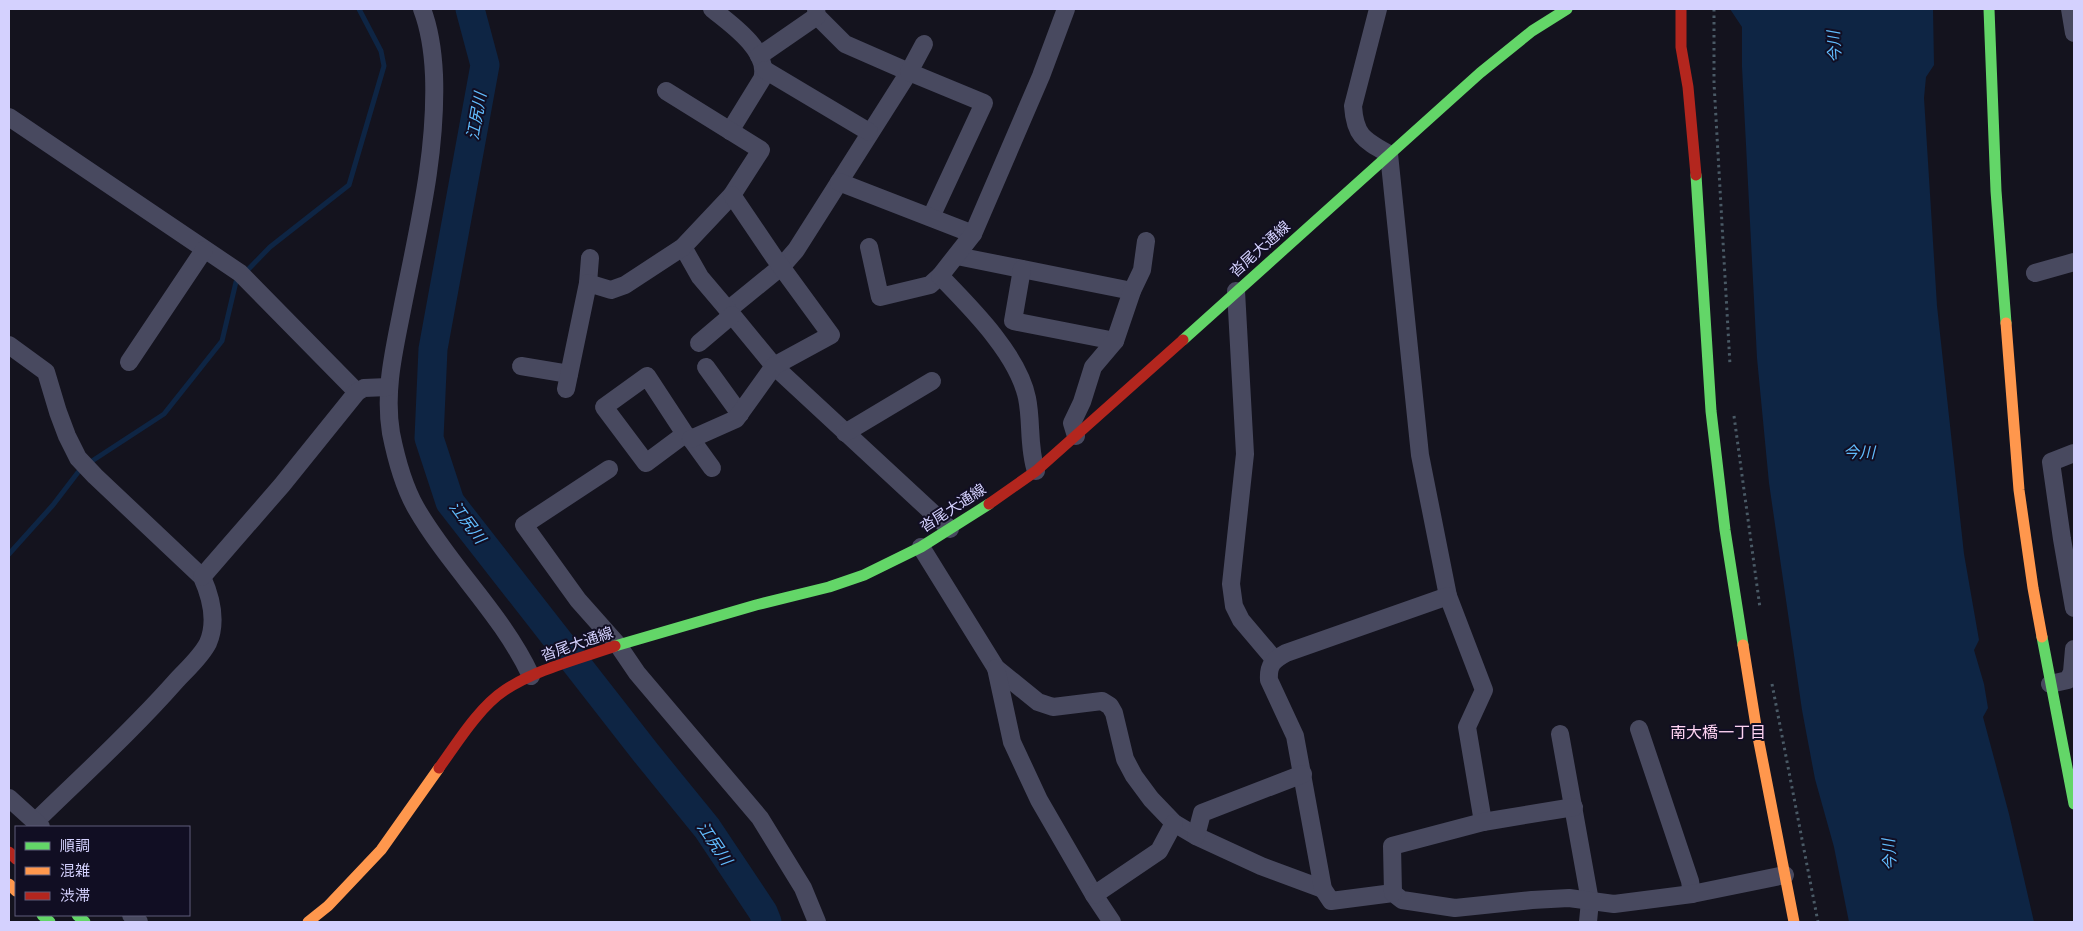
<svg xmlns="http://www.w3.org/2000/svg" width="2083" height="931" font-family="Manrope,'Noto Sans JP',sans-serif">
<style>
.water{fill:#0e2544}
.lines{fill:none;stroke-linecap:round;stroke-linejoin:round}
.stream{stroke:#0e2544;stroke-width:5}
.river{stroke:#0e2544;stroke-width:29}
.path{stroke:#4a5a66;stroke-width:3;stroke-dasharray:2.5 4;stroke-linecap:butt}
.street{stroke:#48495f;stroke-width:18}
.fast{stroke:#63d668;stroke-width:11}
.slow{stroke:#ff974d;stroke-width:11}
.jam{stroke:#b3261e;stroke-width:11}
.labels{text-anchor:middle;stroke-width:4;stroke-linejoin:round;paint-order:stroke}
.street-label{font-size:15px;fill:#d4d1fe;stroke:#110e23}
.water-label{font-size:16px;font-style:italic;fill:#61bcfd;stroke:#110e23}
.neighbourhood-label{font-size:16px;fill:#fed3f1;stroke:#110e23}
</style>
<rect width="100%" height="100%" fill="#14131e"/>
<path class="water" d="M 1730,9 L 1933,9 L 1934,65 L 1926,77 L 1924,98 L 1937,306 L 1964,554 L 1979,640 L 1974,650 L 1984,684 L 1988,708 L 1983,717 L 2009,814 L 2034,922 L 1849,922 L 1834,847 L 1815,779 L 1802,710 L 1769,483 L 1757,358 L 1742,67 L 1742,27 Z"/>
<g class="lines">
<path class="stream" d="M 9,554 L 53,505 L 79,471 L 92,461 L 164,414 L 222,341 L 236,282 L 270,247 L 349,185 L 384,66 L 381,51 L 359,9"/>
<path class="river" d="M 470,9 L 485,65 L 433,349 L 429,438 L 450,502 L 646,753 L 707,828 L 763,912 L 767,922"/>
<g class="path">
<path d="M 1714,9 L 1714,83 L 1730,365"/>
<path d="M 1734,416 L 1760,608"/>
<path d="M 1772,684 L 1818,922"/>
</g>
<g class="street">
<path d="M 422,9 C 430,30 433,53 434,75 C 437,155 417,233 402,310 C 394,351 384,391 391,433 C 396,458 404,487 416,508 C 450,567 502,614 531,676"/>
<path d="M 712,9 C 730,23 771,52 762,79 L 730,131"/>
<path d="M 816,9 L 817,16 L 845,44 L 909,72 L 796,250 L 782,266 L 728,310 L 774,366 L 950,529"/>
<path d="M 1378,9 L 1353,106 C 1355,136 1364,140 1389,154 L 1420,455 L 1448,596"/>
<path d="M 2070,9 L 2074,33"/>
<path d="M 924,44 L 909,72 L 984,103 L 931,217"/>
<path d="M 759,56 L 817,16"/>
<path d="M 765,70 L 869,132"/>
<path d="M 9,117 L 240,273 L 357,392"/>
<path d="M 839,182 L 973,234"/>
<path d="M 683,247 L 700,277 L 728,310"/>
<path d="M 869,247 L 880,297 L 930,285 L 940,276"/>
<path d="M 957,256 L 1132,291"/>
<path d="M 1022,269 L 1013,321 L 1115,341"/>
<path d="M 2035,273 L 2074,262"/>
<path d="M 588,283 L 590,258"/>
<path d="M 1236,291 L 1245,454 L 1231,584 L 1234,606 L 1241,620 L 1274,659"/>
<path d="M 699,343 L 732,315"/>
<path d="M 9,345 L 46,372 L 58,412 L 67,436 L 78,458 L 95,476 L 202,577 C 211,597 217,622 208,643 C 201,657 186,670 176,681 C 132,731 82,776 35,822"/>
<path d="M 129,362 L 204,250"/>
<path d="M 521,366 L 569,374"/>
<path d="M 706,367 L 740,414"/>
<path d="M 566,389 L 588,283 L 611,290 L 625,285 L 683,247 L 732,195 L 761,150 L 666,91"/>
<path d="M 845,433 L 932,381"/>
<path d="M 685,434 L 646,463 L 604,407 L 647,376 L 685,434 L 691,439 L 712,468"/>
<path d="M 1076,436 L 1072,423 L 1082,402 L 1093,367 L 1115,341 L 1132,291 L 1142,270 L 1146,241"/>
<path d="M 691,439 L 736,419 L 774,366 L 831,335 L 774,257 L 732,195"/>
<path d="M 2074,453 L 2051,462 L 2062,539 L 2074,608"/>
<path d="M 609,469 L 524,525 L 578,600 L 618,645 L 637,673 L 760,818 L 803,888 L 817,922"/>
<path d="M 1036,471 C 1028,447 1032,422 1027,398 C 1018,354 970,307 940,276 L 973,234 L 1041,76 L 1066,9"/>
<path d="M 921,547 L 996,668 L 1038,702 L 1053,707 L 1102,701 L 1110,706 L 1114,713 L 1125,759 L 1134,776 L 1151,799 L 1174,823 L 1196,836 L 1261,866 L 1323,889"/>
<path d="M 202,577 L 282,485 L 357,392 L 364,388 L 388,387"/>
<path d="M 996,668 L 1012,742 L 1039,800 L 1094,895 L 1112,922"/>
<path d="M 2050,684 L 2068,680 L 2072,672 L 2074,649"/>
<path d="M 1639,729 L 1690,881 L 1692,894"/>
<path d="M 1560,734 L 1590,901 L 1588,922"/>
<path d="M 9,798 L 41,827"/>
<path d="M 1483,822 L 1467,727 L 1484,690 L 1448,596 L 1286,653 C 1273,660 1268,665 1269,680 L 1295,736 L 1323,889 L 1331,901 L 1393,893 L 1402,900 L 1455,908 L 1532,900 L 1569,898 L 1614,904 L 1692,894 L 1785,875"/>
<path d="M 1196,836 L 1202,813 L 1303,774"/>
<path d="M 1393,893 L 1392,846 L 1483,822 L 1574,807"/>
<path d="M 1094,895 L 1159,851 L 1174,823"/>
<path d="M 131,915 L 139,922"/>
</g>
<g class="fast">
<path d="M 1989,9 L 1996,191 L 2006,323"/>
<path d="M 1696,175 L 1711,411 L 1725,530 L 1743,645"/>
<path d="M 1183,340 L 1480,73 L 1532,31 L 1567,9"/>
<path d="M 2042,637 L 2074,804"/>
<path d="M 615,646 L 756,605 L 829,587 L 864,575 L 921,547 L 989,504"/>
<path d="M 42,915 L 50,922"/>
<path d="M 77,915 L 85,922"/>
</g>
<g class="slow">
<path d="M 2006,323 L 2019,490 L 2033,588 L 2042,637"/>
<path d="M 1743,645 L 1757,732 L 1794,922"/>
<path d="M 9,884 L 16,891"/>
<path d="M 308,922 L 328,906 L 381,850 L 439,768"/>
</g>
<g class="jam">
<path d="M 1681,9 L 1681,47 L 1688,87 L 1696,175"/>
<path d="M 989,504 L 1036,471 L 1183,340"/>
<path d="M 439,768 C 457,743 479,707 505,690 C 537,669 579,659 615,646"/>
<path d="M 9,852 L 16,859"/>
</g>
</g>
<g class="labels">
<g class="street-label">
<text transform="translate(1260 249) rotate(-42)" y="5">沓尾大通線</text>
<text transform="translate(953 508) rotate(-33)" y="5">沓尾大通線</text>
<text transform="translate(577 644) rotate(-19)" y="5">沓尾大通線</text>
</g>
<g class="water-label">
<text transform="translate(1834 47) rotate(-94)" y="6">今川</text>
<text transform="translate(476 116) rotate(-80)" y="6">江尻川</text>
<text x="1859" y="458">今川</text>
<text transform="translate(468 522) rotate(53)" y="6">江尻川</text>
<text transform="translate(715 843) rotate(56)" y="6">江尻川</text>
<text transform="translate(1889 855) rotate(-94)" y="6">今川</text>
</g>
<g class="neighbourhood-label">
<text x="1718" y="738">南大橋一丁目</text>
</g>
</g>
<rect width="2083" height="931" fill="none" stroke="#d4d1fe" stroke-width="20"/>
<rect x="15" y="826" width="175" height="90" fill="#110e23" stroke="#5f5c7b"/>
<rect x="25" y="842" width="25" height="8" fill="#63d668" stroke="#5f5c7b"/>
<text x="60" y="851" font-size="15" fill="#d4d1fe">順調</text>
<rect x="25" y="867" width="25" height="8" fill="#ff974d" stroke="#5f5c7b"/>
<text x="60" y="876" font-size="15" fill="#d4d1fe">混雑</text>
<rect x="25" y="892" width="25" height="8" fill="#b3261e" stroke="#5f5c7b"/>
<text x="60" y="901" font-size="15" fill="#d4d1fe">渋滞</text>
</svg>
